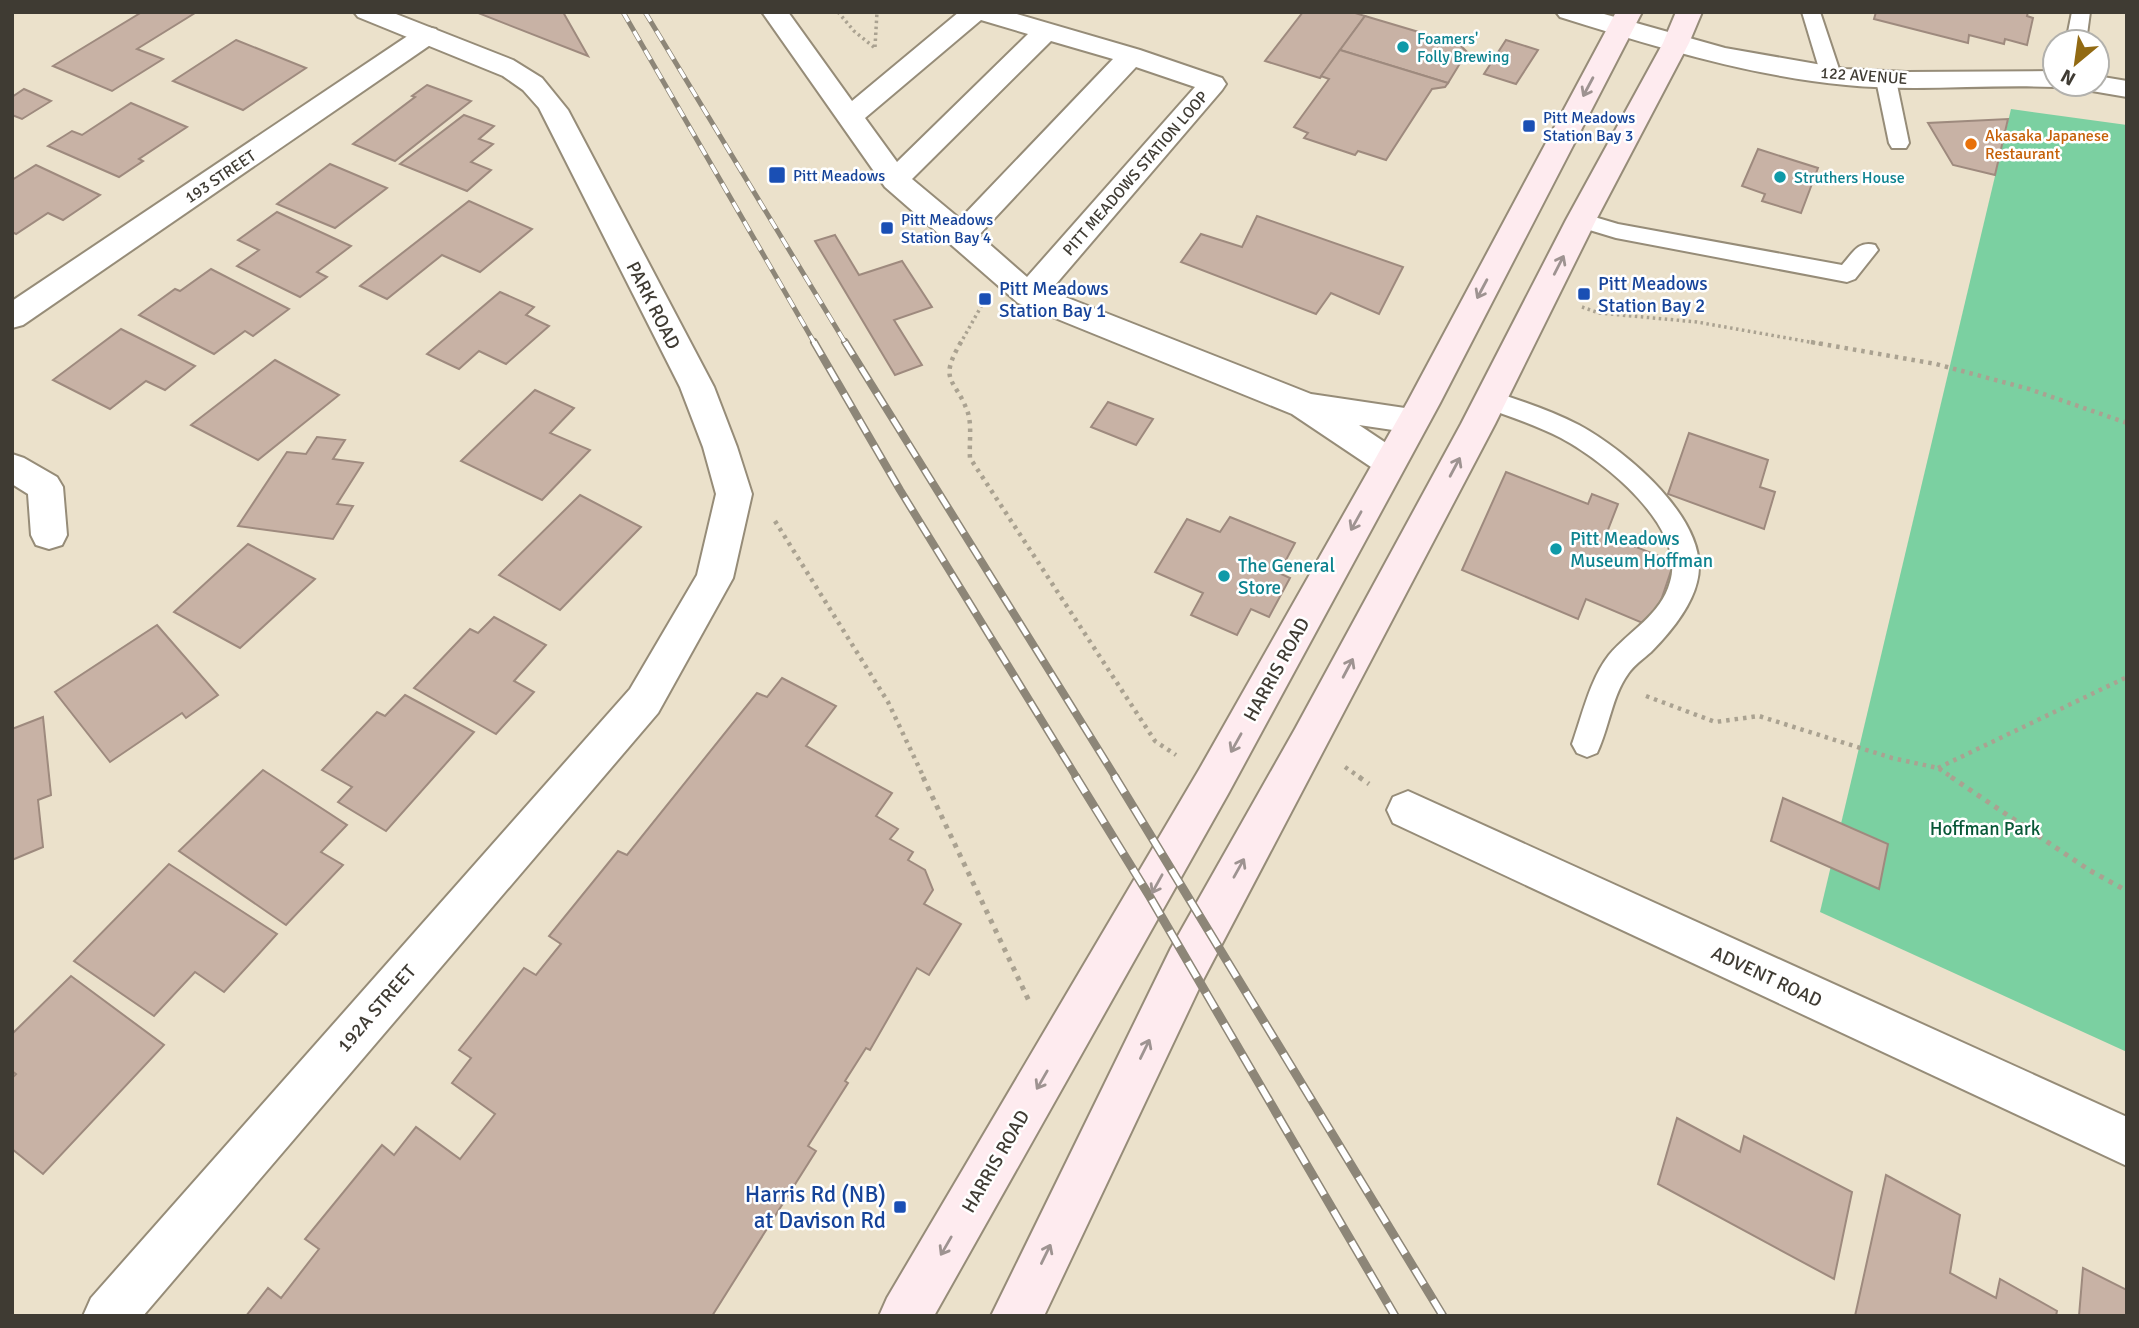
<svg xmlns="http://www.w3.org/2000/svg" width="2139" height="1328" font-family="Signika,sans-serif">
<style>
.green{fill:#7bd0a1}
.building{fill:#c8b2a5;stroke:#9e8a7e;stroke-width:2}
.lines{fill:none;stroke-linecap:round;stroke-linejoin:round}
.service-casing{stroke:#968c78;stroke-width:4}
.minor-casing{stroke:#968c78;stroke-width:4}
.tertiary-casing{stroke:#968c78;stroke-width:4}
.secondary-casing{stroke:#968c78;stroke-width:4}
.path-far2{stroke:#aaa291;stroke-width:3.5;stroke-dasharray:2.5 3.5;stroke-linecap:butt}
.path-far1{stroke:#aaa291;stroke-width:4.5;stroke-dasharray:3.5 5;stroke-linecap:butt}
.path{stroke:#aaa291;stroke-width:5;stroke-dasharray:4.5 6;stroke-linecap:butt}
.service{fill:#fff;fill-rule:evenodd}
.minor{fill:#fff;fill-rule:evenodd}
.tertiary{fill:#fff;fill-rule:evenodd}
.secondary{fill:#feebef;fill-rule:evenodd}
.rail-far2-casing{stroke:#8d8678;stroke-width:5}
.rail-far1-casing{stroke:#8d8678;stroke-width:8}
.rail-casing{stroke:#8d8678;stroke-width:9}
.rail-far2{stroke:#fff;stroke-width:3.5;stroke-dasharray:11;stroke-linecap:butt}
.rail-far1{stroke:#fff;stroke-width:5;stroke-dasharray:15;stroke-linecap:butt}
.rail{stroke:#fff;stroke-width:6;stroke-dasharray:18;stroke-linecap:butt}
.oneway{stroke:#9e9391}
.culture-dot{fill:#0f9aa8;stroke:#fff;stroke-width:2.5}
.transit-dot{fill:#1a4fb4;stroke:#fff;stroke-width:2.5}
.food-dot{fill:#e8710a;stroke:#fff;stroke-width:2.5}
.labels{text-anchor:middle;stroke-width:5;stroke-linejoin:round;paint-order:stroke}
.far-culture-label{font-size:16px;fill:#0d838f;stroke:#fff;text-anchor:start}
.far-street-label{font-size:16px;fill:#3f3b33;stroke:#fff}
.far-transit-label{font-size:16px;fill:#164399;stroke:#fff;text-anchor:start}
.far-food-label{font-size:16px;fill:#c56008;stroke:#fff;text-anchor:start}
.transit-label{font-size:19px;fill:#164399;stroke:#fff;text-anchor:start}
.street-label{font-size:19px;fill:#3f3b33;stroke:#fff}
.culture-label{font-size:19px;fill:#0d838f;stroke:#fff;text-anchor:start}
.park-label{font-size:19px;fill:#075736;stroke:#fff}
.near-transit-label{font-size:23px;fill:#164399;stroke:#fff;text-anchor:end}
</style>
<rect width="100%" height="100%" fill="#ebe1cb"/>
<path class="green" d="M 2011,109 L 2127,125 L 2127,1052 L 1820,912 Z"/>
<g class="building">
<path d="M 142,12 L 195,13 L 137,49 L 163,59 L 112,91 L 53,66 Z"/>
<path d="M 563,12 L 588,56 L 478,13 L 479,12 Z"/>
<path d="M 1303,12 L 1352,12 L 1365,16 L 1320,78 L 1265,61 Z"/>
<path d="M 1876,12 L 2028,12 L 2027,16 L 2033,18 L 2027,45 L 2005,39 L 2004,44 L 1969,35 L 1968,43 L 1874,19 Z"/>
<path d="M 1365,16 L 1459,44 L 1467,52 L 1448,83 L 1340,50 Z"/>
<path d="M 236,40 L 306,68 L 243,110 L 173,81 Z"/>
<path d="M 1506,40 L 1538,50 L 1516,84 L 1484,74 Z"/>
<path d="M 1340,50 L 1448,83 L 1445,87 L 1432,89 L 1386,160 L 1358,151 L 1355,155 L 1304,138 L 1308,133 L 1294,127 L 1329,79 L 1321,76 Z"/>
<path d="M 427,85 L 471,101 L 395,161 L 353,144 L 415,97 L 412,96 Z"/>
<path d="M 24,89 L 51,101 L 22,119 L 12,115 L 12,97 Z"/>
<path d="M 131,103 L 187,127 L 139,159 L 143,161 L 119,177 L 48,146 L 72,131 L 82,135 Z"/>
<path d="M 464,115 L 494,126 L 479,139 L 493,144 L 471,162 L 491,170 L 467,191 L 400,164 Z"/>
<path d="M 2008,119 L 1995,175 L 1953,165 L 1928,123 Z"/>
<path d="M 1758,149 L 1818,168 L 1801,213 L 1762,201 L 1765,194 L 1742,186 Z"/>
<path d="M 330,164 L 387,188 L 335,228 L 277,204 Z"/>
<path d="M 36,165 L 100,195 L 63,220 L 48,213 L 16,234 L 12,232 L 12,180 Z"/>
<path d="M 469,201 L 532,229 L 480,272 L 442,255 L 387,299 L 360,286 Z"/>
<path d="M 277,212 L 351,246 L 317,272 L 327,277 L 300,297 L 237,266 L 259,250 L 238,240 Z"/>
<path d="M 1257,216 L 1403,267 L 1379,314 L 1331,293 L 1316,314 L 1181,262 L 1201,234 L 1242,247 Z"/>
<path d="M 835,235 L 859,275 L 902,261 L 932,307 L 894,320 L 922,365 L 895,375 L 815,241 Z"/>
<path d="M 211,269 L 289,309 L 253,336 L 245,331 L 214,354 L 139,315 L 175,289 L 180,291 Z"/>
<path d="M 500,292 L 534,307 L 526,315 L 549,326 L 506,364 L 479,351 L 459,369 L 427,354 Z"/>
<path d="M 121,329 L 195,366 L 165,390 L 146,381 L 110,409 L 53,380 Z"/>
<path d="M 275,360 L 339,395 L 258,460 L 191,425 Z"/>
<path d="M 535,390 L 574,408 L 550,433 L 590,450 L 542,500 L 461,461 Z"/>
<path d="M 1108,402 L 1153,419 L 1136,445 L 1091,427 Z"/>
<path d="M 1689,433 L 1768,460 L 1760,487 L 1775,492 L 1764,529 L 1668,494 Z"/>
<path d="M 317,437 L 345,440 L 333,459 L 363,463 L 337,504 L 353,506 L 333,539 L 238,526 L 287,452 L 306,454 Z"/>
<path d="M 1506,472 L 1588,504 L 1592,494 L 1618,504 L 1606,535 L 1674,562 L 1652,627 L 1586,599 L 1578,619 L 1462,570 Z"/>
<path d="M 580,495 L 641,527 L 560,610 L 499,575 Z"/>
<path d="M 1230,517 L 1295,543 L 1279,573 L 1290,578 L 1269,617 L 1251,609 L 1237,635 L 1191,615 L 1203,593 L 1155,572 L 1187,519 L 1220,532 Z"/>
<path d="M 248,544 L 315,579 L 240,648 L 174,612 Z"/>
<path d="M 494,617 L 546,645 L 514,681 L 534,692 L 496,734 L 414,688 L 470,629 L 478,633 Z"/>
<path d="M 157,625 L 218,695 L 186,718 L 182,713 L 110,762 L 55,692 Z"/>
<path d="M 782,678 L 836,706 L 806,746 L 892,793 L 876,816 L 898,829 L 890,839 L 913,852 L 908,860 L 925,870 L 933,890 L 924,904 L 961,924 L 929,975 L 917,968 L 870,1050 L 866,1048 L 845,1081 L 848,1083 L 808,1146 L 816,1151 L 712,1316 L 246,1316 L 268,1288 L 281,1298 L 319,1249 L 305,1239 L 382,1145 L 394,1155 L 416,1127 L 460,1159 L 495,1114 L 452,1083 L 471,1058 L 459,1050 L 524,968 L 536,975 L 561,944 L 549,936 L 618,851 L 627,855 L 757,693 L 767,697 Z"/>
<path d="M 405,695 L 474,732 L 386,831 L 338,802 L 352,787 L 322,770 L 377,712 L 385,716 Z"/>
<path d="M 43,717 L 51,795 L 38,800 L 43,847 L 12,860 L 12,729 Z"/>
<path d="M 263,770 L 347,825 L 321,852 L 343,865 L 286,925 L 179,851 Z"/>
<path d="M 1783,798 L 1888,844 L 1879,889 L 1771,841 Z"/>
<path d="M 169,864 L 277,934 L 224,992 L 195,972 L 154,1016 L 74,961 Z"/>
<path d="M 71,976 L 164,1045 L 43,1174 L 12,1149 L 12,1078 L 16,1074 L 12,1071 L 12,1034 Z"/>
<path d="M 1677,1118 L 1740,1152 L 1744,1136 L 1852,1192 L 1834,1279 L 1658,1184 Z"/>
<path d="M 1886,1175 L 1960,1215 L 1950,1273 L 1996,1298 L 2000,1279 L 2057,1311 L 2056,1316 L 1855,1316 Z"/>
<path d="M 2083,1268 L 2127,1290 L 2127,1316 L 2079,1316 Z"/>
</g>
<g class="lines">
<g class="service-casing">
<g id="service">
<path d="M 1802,12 L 1820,12 L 1841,75 L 1838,79 L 1831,81 L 1821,75 Z"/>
<path d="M 2072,12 L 2090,12 L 2086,42 L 2066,42 Z"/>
<path d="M 1886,74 L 1896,80 L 1909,143 L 1906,148 L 1892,148 L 1889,143 L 1876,80 Z"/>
<path d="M 1581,213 L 1618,224 L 1842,265 C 1852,254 1858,240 1875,245 L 1878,250 L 1855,279 L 1847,282 L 1616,238 L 1573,225 L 1570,220 L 1573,215 Z"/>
<path d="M 1490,391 C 1520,400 1552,411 1579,425 C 1625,450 1713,522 1697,582 C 1691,607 1669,634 1651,652 C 1643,659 1634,665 1628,674 C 1612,696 1609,728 1597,753 L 1587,757 L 1577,753 L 1572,744 C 1582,716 1590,679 1609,655 C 1629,631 1661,615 1670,582 C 1687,527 1604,461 1561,438 C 1536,425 1508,416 1481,406 L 1478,400 L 1481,394 Z"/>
</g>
</g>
<g class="minor-casing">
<g id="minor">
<path d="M 762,12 L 788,12 L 852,101 L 959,12 L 1010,12 L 1140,50 L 1222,78 L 1226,84 L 1222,90 L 1050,291 L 1311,394 L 1425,411 L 1430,420 L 1425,429 L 1413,433 L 1359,425 L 1401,453 L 1406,462 L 1401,471 L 1389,475 L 1377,471 L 1292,414 L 1018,303 L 885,187 ZM 981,20 L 1028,34 L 897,162 L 865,118 ZM 1051,41 L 1113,59 L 960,219 L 912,179 ZM 1136,67 L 1195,87 L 1027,277 L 979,235 Z"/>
<path d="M 427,27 L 436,29 L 440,35 L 436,41 L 23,325 L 12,328 L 12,301 L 418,29 Z"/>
<path d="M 12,454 L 24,458 L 57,477 L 63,487 L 67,535 L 62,545 L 49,549 L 36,545 L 31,535 L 28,494 L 12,484 Z"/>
<path d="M 1408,791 L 2127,1117 L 2127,1166 L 1393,823 L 1387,810 L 1393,797 Z"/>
</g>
</g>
<g class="tertiary-casing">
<g id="tertiary">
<path d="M 354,12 L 391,12 L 513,60 L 542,78 L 568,110 L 714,387 L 737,447 L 752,494 L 733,578 L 658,713 L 143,1316 L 83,1316 L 91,1298 L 630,689 L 697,575 L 716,494 L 703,447 L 680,387 L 539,108 L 523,90 L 503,76 L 358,17 Z"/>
<path d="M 1556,12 L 1597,12 L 1725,48 L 1845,69 L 1906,72 L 2055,71 L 2055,84 L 2065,84 L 2055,87 C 1985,84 1916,92 1846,85 C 1749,76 1653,46 1560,17 Z"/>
<path d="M 2097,76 L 2127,81 L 2127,97 L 2086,90 L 2082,84 L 2097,84 Z"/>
</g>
</g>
<g class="secondary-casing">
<g id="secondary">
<path d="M 1616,12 L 1642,12 L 1440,403 L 1228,794 L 934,1316 L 879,1316 L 887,1298 L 1200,768 L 1408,401 Z"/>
<path d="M 1676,12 L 1702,12 L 1689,43 L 1596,220 L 1495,424 L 1203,980 L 1044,1316 L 991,1316 L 1171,948 L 1295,729 L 1461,424 L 1566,220 L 1663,43 Z"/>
</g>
</g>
<g class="path-far2">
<path d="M 838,12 L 854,31 L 875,48"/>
<path d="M 875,47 L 877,12"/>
<path d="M 1582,307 L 1599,313 L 1697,322 L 1821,344"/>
<path d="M 960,344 L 982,305"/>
</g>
<g class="path-far1">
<path d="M 961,342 C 937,383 956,378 968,413 C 972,426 969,444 970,458 L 1155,741 L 1176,755"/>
<path d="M 1811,342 L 1936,364 L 2029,389 L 2127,423"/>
<path d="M 775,521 L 888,702 L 924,778"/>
<path d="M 1646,696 L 1715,722 L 1759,716 L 1892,758 L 1938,768 L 1953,778"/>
<path d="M 1345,767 L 1361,778"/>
<path d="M 1938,768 L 2127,677"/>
</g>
<g class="path">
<path d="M 923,777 L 1029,1001"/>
<path d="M 1359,777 L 1369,784"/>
<path d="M 1951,777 L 2089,870 L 2127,891"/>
</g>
<use href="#service" class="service"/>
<use href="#minor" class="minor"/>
<use href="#tertiary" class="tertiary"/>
<use href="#secondary" class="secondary"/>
<g class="rail-far2-casing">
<g id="rail-far2">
<path d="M 623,12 L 815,344"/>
<path d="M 645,12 L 846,344"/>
</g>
</g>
<g class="rail-far1-casing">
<g id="rail-far1">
<path d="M 814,342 L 900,490 L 1077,778"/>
<path d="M 845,342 L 1116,778"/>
</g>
</g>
<g class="rail-casing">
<g id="rail">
<path d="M 1076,777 L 1150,897 L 1395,1316"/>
<path d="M 1115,777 L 1443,1316"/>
</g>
</g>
<use href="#rail-far2" class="rail-far2"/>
<use href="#rail-far1" class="rail-far1"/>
<use href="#rail" class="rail"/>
</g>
<defs><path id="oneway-shaft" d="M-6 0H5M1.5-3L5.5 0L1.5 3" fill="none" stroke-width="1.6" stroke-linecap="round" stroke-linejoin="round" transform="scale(1.75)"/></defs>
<g class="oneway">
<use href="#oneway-shaft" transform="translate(1588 87) rotate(118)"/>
<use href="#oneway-shaft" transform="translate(1559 265) rotate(-63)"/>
<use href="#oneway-shaft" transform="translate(1482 289) rotate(118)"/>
<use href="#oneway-shaft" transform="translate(1455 467) rotate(-62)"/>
<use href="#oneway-shaft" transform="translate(1356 521) rotate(119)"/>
<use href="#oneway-shaft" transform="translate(1348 668) rotate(-62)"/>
<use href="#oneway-shaft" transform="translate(1236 743) rotate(119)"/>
<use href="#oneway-shaft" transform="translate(1239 868) rotate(-61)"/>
<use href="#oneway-shaft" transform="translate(1157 884) rotate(119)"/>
<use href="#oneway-shaft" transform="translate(1145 1049) rotate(-64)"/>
<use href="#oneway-shaft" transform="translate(1042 1080) rotate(120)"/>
<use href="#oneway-shaft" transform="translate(946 1246) rotate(120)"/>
<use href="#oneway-shaft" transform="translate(1046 1254) rotate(-64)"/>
</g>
<g class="culture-dot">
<circle cx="1403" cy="47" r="7"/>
<circle cx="1780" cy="177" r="7"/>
<circle cx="1556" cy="549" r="7"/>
<circle cx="1224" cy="576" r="7"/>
</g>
<g class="transit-dot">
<rect x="1522" y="119" width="14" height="14" rx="3.5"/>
<rect x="768" y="166" width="18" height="18" rx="3.5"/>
<rect x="880" y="221" width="14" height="14" rx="3.5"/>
<rect x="1577" y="287" width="14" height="14" rx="3.5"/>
<rect x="978" y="292" width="14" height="14" rx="3.5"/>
<rect x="893" y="1200" width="14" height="14" rx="3.5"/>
</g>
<circle class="food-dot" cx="1971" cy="144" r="7"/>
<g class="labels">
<g class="far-culture-label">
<text x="1417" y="44">Foamers'<tspan x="1417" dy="18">Folly Brewing</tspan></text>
<text x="1794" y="183">Struthers House</text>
</g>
<g class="far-street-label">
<text transform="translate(1864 75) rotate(4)" y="6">122 AVENUE</text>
<text transform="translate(1135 173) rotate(-49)" y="6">PITT MEADOWS STATION LOOP</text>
<text transform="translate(220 176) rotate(-34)" y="6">193 STREET</text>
</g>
<g class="far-transit-label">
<text x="1543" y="123">Pitt Meadows<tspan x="1543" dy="18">Station Bay 3</tspan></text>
<text x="793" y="181">Pitt Meadows</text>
<text x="901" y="225">Pitt Meadows<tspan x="901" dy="18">Station Bay 4</tspan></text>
</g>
<g class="far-food-label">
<text x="1985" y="141">Akasaka Japanese<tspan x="1985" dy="18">Restaurant</tspan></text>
</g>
<g class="transit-label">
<text x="1598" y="290">Pitt Meadows<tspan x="1598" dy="22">Station Bay 2</tspan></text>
<text x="999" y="295">Pitt Meadows<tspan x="999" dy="22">Station Bay 1</tspan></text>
</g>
<g class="street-label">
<text transform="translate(654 305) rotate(63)" y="7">PARK ROAD</text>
<text transform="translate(1276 669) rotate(-61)" y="7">HARRIS ROAD</text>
<text transform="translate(1767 976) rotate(25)" y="7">ADVENT ROAD</text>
<text transform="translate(376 1008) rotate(-49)" y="7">192A STREET</text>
<text transform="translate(995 1161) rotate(-60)" y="7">HARRIS ROAD</text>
</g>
<g class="culture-label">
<text x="1570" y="545">Pitt Meadows<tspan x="1570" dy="22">Museum Hoffman</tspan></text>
<text x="1238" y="572">The General<tspan x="1238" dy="22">Store</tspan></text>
</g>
<g class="park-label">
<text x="1985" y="835">Hoffman Park</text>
</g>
<g class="near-transit-label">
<text x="886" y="1202">Harris Rd (NB)<tspan x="886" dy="26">at Davison Rd</tspan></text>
</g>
</g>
<rect width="2139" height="1328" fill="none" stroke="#3f3b33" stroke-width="28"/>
<g transform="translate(2076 63) rotate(209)"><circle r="33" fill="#ffffff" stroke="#b2b1ad" stroke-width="2"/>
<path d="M0-5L12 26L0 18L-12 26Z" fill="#926a13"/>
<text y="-10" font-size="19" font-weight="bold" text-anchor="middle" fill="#3f3b33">N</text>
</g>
</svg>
